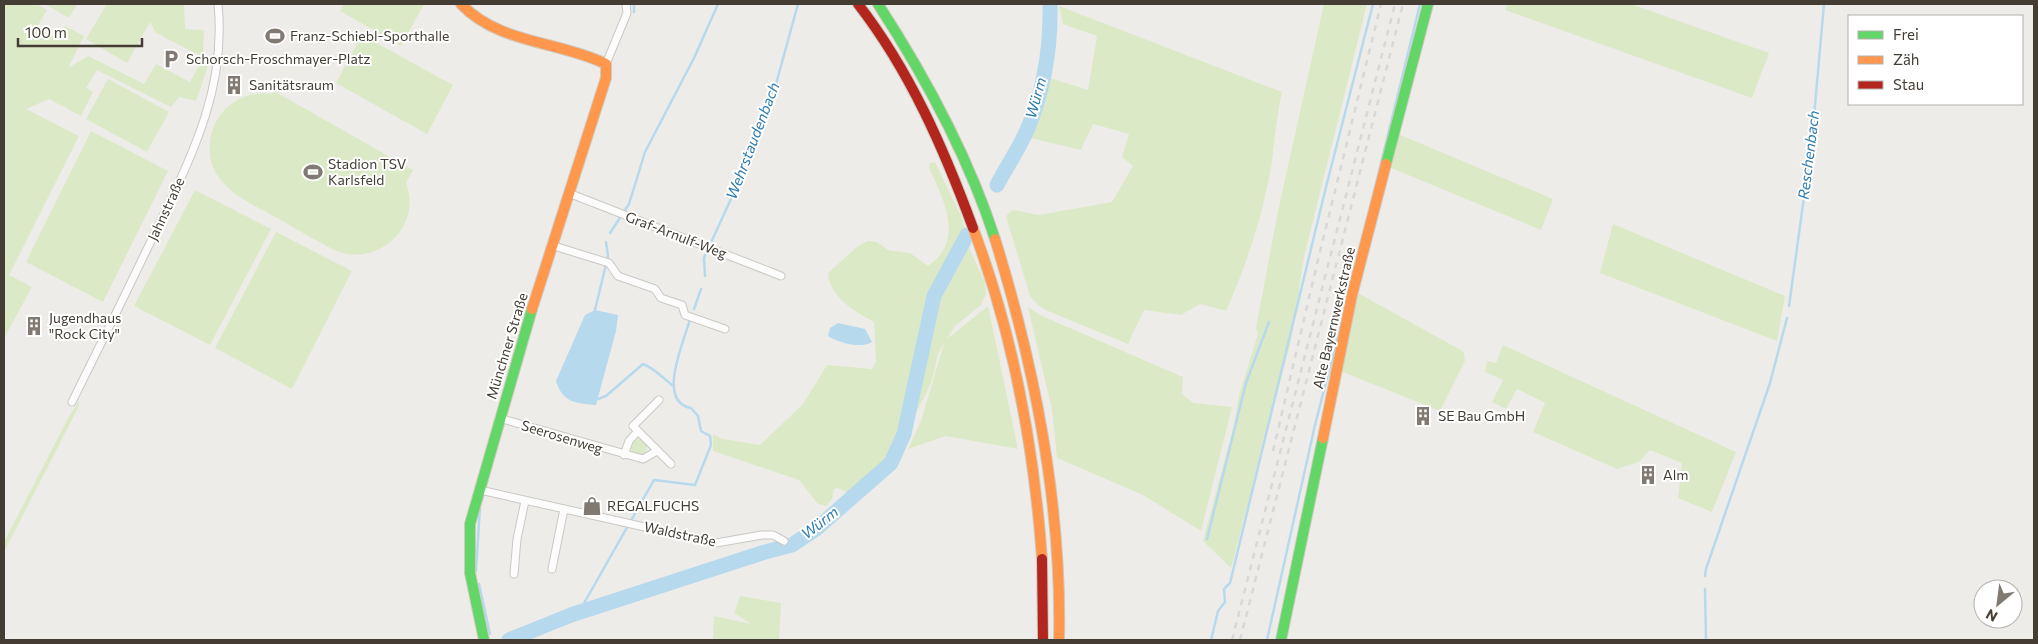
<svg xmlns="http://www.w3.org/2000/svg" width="2038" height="644" font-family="Commissioner,sans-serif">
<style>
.green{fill:#dce9c7}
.water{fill:#b7d9ee}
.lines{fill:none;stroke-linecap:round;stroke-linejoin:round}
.stream{stroke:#b7d9ee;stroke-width:2.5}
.river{stroke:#b7d9ee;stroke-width:15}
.street-casing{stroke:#cbc8c4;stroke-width:9}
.fast-casing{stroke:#cfcac0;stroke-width:12}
.slow-casing{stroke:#cfcac0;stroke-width:12}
.jam-casing{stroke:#cfcac0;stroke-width:12}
.street{stroke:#fcfcfc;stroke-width:7}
.fast{stroke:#63d668;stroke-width:10}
.slow{stroke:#ff974d;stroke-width:10}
.jam{stroke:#b3261e;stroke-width:10}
.rail{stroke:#d8d8d7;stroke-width:2.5;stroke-dasharray:6 6;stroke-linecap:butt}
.labels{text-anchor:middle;stroke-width:4;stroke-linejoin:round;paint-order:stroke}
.poi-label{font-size:14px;fill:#443d34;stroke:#fff;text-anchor:start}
.street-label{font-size:14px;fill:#443d34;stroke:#fff}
.water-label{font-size:15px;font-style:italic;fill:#2e7caf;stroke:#fff}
</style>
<rect width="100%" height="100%" fill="#eeece8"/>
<g class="green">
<path d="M 4,4 L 36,4 L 47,10 L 37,27 L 58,39 L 65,26 L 84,36 L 68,68 L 88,56 L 144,84 L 156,64 L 190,82 L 201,62 L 208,66 L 196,101 L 179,97 L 171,107 L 97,70 L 86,88 L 93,92 L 81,116 L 49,99 L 26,109 L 79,136 L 9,275 L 32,287 L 4,338 Z"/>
<path d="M 45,4 L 77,4 L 69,18 Z"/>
<path d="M 107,4 L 184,4 L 185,29 L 204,30 L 203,57 L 156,33 L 150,22 L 127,63 L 86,39 Z"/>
<path d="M 344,4 L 424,4 L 401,46 L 340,11 Z"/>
<path d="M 1324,4 L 1367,4 L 1304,257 L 1291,341 L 1231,568 L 1203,541 L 1234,425 L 1239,395 L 1258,334 L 1256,328 L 1278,211 Z"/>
<path d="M 1507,4 L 1631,4 L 1769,53 L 1752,98 L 1505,10 Z"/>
<path d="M 1059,6 L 1282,92 C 1277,115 1275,137 1272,161 C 1264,212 1247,264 1226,311 L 1200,304 L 1181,315 L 1144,310 L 1128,344 L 1048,311 L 1039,306 L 1030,296 L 1006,216 L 1013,210 L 1039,215 L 1112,202 L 1133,166 L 1122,157 L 1129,134 L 1093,124 L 1081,150 L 1030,138 L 1050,78 L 1088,90 L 1097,36 L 1063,24 Z"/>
<path d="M 362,35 L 453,85 L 427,134 L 336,83 Z"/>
<path d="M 108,79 L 169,112 L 147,152 L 86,119 Z"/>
<path d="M 274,91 L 413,170 L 406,183 C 423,227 378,267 336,251 C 317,241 298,230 279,219 C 248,202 205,185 210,142 C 211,132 215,122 221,114 C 234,98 253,91 272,94 Z"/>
<path d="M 91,131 L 168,171 L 103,302 L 26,262 Z"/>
<path d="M 1398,134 L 1553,199 L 1541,230 L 1389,167 Z"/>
<path d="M 935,162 L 962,218 L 970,250 L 985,282 L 986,294 L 981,305 L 955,326 L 947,339 L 988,306 L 1018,449 L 946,436 L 908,449 L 921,421 L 944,343 C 936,354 936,367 932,379 C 923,408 876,480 849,493 L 837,488 L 834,489 L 832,499 L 826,506 L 818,504 L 799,480 L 713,451 L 713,434 L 723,439 L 760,445 L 803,404 L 827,365 L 872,369 L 876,361 L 874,322 C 856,312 829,297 828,273 L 858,246 L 868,241 L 877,242 L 888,250 L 910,253 L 928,266 C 965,241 944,200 929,168 L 930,163 Z"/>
<path d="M 195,190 L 271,229 L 210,345 L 134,306 Z"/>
<path d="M 1613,224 L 1785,296 L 1777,341 L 1600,273 Z"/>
<path d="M 276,232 L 352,271 L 292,389 L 215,348 Z"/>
<path d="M 1358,293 L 1459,349 L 1464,353 L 1465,361 L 1440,411 L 1340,371 Z"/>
<path d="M 1028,307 L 1042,316 L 1183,377 L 1182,394 L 1193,403 L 1232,407 L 1201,531 L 1143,495 L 1057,458 L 1052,410 Z"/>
<path d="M 1503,345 L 1736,452 L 1712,512 L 1678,498 L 1682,463 L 1650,450 L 1639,462 L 1617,469 L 1533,432 L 1545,403 L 1517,389 L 1506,409 L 1492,402 L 1503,380 L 1485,372 L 1487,361 L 1496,363 Z"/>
<path d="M 79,401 L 79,406 L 4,552 L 4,542 L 68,418 Z"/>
<circle cx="639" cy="447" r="8"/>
<path d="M 740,596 L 781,603 L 779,640 L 713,640 L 714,616 L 751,624 L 734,613 Z"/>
</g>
<g class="water">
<path d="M 595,310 L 618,315 L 616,331 L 596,405 C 575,403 563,403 556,381 L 585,315 Z"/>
<path d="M 838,323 L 865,329 L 872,342 C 860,349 839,343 828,336 L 830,328 Z"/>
</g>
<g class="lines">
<g class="stream">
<path d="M 634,4 L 634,12"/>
<path d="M 1371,204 L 1420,4"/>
<path d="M 610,233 L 629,204 L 645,152 L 694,58 L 718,4"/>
<path d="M 705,276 L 704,258 L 735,190 L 776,84 L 798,4"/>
<path d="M 1789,306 L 1812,139 L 1824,4"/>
<path d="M 694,309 L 701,289"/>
<path d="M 595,310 L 608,256 L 606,242"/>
<path d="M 598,399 L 606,396 L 643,364 C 654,368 663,378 672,385"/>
<path d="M 1207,539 L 1246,383 L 1269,322"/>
<path d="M 476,571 L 480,507"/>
<path d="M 1705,576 L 1706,569 L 1770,383 L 1787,318"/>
<path d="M 479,584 L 490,634"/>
<path d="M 1705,589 L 1706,640"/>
<path d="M 579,612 L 654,480 L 695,485 L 711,445 L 710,436 L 701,431 L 698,416 L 691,408 C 656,402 684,342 690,319"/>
<path d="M 1211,640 L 1218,611 L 1225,602 L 1224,589 L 1230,583 L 1326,187 L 1373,4"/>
<path d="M 1267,640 L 1315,425 L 1343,316"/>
</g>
<g class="river">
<path d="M 997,185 C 1007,166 1020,147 1028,128 C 1044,89 1051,45 1050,4"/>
<path d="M 509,640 L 571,615 L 765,552 L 792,545 L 816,529 L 891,463 L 904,434 L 934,296 L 967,235"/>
</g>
<g class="street-casing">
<g id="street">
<path d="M 606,64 L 627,13 L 626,4"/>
<path d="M 571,194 L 781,276"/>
<path d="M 554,246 L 609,263 L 618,276 L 655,289 L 661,298 L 682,305 L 685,315 L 725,329"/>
<path d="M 659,400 L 633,426 L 671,464"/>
<path d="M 72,402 C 99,348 125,295 151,241 C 188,163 227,93 218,4"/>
<path d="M 499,418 L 643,459 L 657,451"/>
<path d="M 624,455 L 629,441 L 638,431"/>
<path d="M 480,490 L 716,543 L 762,535 L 773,535 L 784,541"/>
<path d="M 552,569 L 564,509"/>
<path d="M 514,574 L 517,539 L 525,501"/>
</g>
</g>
<g class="fast-casing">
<g id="fast">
<path d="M 878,4 C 926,78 968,155 995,239"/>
<path d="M 1386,164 L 1428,4"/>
<path d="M 484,640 L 470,573 L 470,524 L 532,309"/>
<path d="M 1281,640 L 1323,438"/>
</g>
</g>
<g class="slow-casing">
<g id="slow">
<path d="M 461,4 C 499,44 559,41 606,64 L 606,78 L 532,309"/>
<path d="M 973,228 C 1013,334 1034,446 1042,559"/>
<path d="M 995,239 C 1035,368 1062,504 1059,640"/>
<path d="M 1323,438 L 1352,295 L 1386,164"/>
</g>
</g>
<g class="jam-casing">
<g id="jam">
<path d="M 858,4 C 910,71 944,149 973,228"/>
<path d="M 1042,559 L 1043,640"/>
</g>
</g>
<use href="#street" class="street"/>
<use href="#fast" class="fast"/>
<use href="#slow" class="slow"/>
<use href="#jam" class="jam"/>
<g class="rail">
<path d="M 1273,451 L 1317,264 L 1381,4"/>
<path d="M 1232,640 L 1395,4"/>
<path d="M 1240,640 L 1403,4"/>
</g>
</g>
<defs>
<g id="stadium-bare" transform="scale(1.5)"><path d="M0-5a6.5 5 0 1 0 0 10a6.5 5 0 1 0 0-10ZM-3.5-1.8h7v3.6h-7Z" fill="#807a73" stroke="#fff" stroke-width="2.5" paint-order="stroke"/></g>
<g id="parking-bare" transform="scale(1.5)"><path d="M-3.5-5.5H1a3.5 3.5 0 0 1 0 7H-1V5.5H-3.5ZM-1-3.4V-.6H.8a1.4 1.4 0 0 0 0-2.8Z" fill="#807a73" stroke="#fff" stroke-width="2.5" paint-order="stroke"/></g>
<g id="building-bare" transform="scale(1.5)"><path d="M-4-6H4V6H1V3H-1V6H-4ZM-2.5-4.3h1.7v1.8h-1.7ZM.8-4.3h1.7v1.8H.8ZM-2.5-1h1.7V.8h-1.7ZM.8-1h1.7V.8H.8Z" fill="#807a73" stroke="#fff" stroke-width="2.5" paint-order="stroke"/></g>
<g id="shop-bare" transform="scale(1.5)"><path d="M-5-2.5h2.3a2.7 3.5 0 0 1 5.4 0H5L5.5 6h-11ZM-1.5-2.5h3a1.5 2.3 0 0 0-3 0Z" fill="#807a73" stroke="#fff" stroke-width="2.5" paint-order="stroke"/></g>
</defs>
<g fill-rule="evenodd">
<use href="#stadium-bare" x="275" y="36"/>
<use href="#parking-bare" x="171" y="59"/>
<use href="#building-bare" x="234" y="85"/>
<use href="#stadium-bare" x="313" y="172"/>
<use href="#building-bare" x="34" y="326"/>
<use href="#building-bare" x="1423" y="416"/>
<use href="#building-bare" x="1648" y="475"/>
<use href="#shop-bare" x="592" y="506"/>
</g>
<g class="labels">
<g class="poi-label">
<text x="290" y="41">Franz-Schiebl-Sporthalle</text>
<text x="186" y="64">Schorsch-Froschmayer-Platz</text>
<text x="249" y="90">Sanitätsraum</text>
<text x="328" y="169">Stadion TSV<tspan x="328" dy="16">Karlsfeld</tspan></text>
<text x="49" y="323">Jugendhaus<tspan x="49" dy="16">"Rock City"</tspan></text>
<text x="1438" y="421">SE Bau GmbH</text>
<text x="1663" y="480">Alm</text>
<text x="607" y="511">REGALFUCHS</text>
</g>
<g class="street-label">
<text transform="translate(166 209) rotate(-65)" y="5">Jahnstraße</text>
<text transform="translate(676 235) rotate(21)" y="5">Graf-Arnulf-Weg</text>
<text transform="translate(1334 318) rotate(-77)" y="5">Alte Bayernwerkstraße</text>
<text transform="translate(507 346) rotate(-73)" y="5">Münchner Straße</text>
<text transform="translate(562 437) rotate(17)" y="5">Seerosenweg</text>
<text transform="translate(680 534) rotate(12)" y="5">Waldstraße</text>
</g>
<g class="water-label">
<text transform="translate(1036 98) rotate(-75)" y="5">Würm</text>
<text transform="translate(753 141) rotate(-69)" y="5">Wehrstaudenbach</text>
<text transform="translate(1809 155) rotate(-83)" y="5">Reschenbach</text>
<text transform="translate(820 523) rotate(-38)" y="5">Würm</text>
</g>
</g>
<rect width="2038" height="644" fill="none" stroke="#443d34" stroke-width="10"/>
<rect x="1848" y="15" width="175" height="90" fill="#ffffff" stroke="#b4b1ae"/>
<rect x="1858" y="31" width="25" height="8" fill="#63d668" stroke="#b4b1ae"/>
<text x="1893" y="40" font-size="15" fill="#443d34">Frei</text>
<rect x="1858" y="56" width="25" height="8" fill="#ff974d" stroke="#b4b1ae"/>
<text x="1893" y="65" font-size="15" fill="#443d34">Zäh</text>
<rect x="1858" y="81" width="25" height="8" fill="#b3261e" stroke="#b4b1ae"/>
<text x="1893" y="90" font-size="15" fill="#443d34">Stau</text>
<g transform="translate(1998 604) rotate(209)"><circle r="24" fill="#ffffff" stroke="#b4b1ae"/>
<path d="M0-4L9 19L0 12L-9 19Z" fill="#807a73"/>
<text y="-8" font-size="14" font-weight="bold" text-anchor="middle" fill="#443d34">N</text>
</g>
<path d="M18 38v8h124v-8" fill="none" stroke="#443d34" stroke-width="2.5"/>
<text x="25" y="38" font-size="15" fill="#443d34" stroke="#ffffff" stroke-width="4" paint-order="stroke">100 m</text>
</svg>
